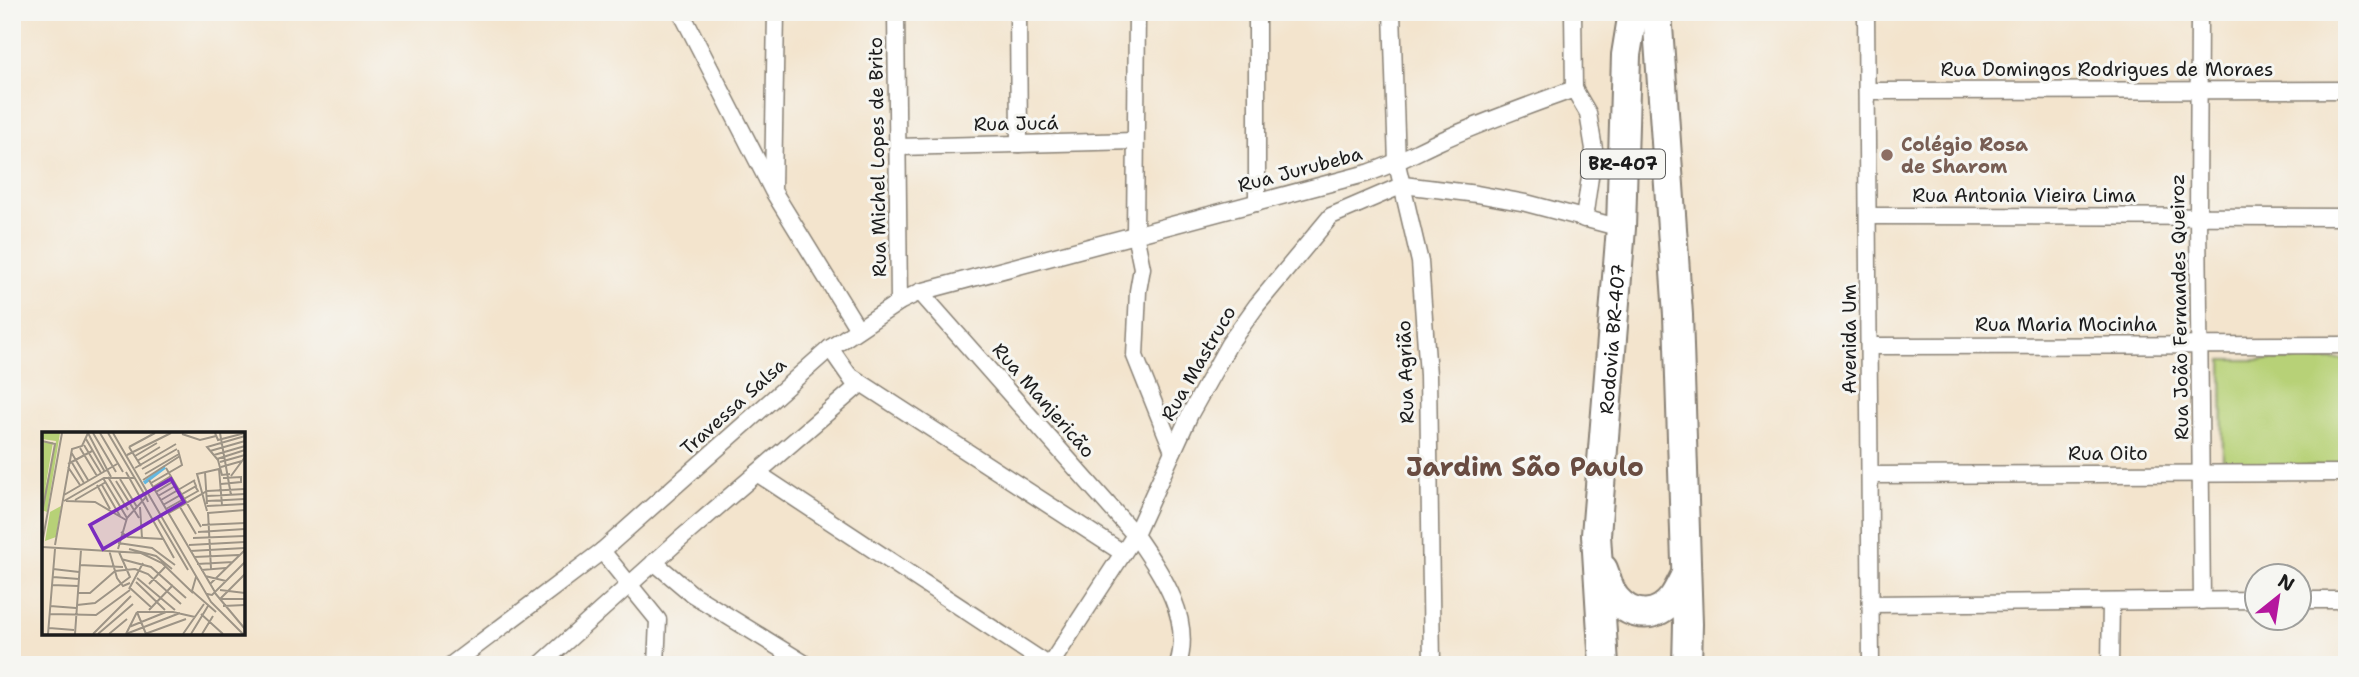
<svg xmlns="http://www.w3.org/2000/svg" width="2359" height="677" font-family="'Shantell Sans',sans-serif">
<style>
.green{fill:#b7d177;stroke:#6a764a;stroke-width:2}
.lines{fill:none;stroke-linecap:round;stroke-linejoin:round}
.street-casing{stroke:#888074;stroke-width:19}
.highway-casing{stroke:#888074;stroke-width:32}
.street{stroke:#fff;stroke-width:16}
.highway{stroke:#fff;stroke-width:28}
.education-dot{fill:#8d6e63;stroke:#f6f6f2;stroke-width:2.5}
.labels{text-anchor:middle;stroke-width:6;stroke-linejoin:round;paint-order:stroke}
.shield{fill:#f6f6f2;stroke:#5d5d5c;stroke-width:2}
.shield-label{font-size:18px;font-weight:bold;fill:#1c1c1c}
.street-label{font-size:19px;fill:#1c1c1c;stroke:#f6f6f2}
.education-label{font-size:19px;font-weight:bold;fill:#785e54;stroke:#f6f6f2;text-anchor:start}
.district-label{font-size:26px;font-weight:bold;fill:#694c41;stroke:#f6f6f2}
.inset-river{fill:none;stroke:#63b7df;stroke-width:3.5}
.inset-road{fill:none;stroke:#9d9486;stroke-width:2}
.view{fill:#7b2cbf;fill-opacity:0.15;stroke:#7b2cbf;stroke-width:3.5}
.inset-edge{fill:none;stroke:#1c1c1c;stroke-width:3.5}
</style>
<rect width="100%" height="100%" fill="#f6f6f2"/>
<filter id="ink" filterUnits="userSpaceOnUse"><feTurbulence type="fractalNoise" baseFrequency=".0143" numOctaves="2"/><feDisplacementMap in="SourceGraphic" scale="14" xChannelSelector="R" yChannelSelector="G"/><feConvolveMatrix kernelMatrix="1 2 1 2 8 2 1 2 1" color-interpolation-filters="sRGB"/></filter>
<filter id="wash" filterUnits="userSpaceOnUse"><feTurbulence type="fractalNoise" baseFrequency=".00686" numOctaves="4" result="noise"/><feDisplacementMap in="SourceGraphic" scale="28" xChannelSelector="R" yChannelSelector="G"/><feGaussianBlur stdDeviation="1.57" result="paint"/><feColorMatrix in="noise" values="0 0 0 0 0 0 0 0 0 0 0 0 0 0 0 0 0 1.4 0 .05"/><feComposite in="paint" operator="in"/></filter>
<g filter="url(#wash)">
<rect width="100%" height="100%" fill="#f3e4cd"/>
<path class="green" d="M 2222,360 L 2347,360 L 2347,466 L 2223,467 Z"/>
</g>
<g filter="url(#ink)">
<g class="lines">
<g class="street-casing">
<g id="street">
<path d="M 681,12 L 773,191 L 858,329"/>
<path d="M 896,12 L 899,302"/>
<path d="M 1018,12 L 1019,144"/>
<path d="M 1137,12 L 1135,234 L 1142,268 L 1138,291 L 1135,356 L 1173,451"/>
<path d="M 1392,12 L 1397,164 L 1420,262 L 1428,375 L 1432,665"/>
<path d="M 1573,12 L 1574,89"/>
<path d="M 1866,12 L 1871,665"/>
<path d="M 2199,12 L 2198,216 L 2202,601"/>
<path d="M 1867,91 L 2347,90"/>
<path d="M 898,147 L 1135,141"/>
<path d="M 773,188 L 776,12"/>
<path d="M 1257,203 L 1257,12"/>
<path d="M 1868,216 L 2347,217"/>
<path d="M 920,292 L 1135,535 C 1161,573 1193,617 1178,665"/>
<path d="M 1870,346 L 2347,345"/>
<path d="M 852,377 L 1123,553"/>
<path d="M 757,473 L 1048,665"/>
<path d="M 1870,475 L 2347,473"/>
<path d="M 602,551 L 658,620 L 656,665"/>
<path d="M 654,562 L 692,594 L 807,665"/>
<path d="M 2300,600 L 2347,600"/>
<path d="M 1871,604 L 2258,600"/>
<path d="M 451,665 L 602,551 L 829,349 L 899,302 L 920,292 L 1368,173 C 1393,165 1414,153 1438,142 C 1482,122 1528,106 1574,89 L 1588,113 L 1594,149 L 1584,219"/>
<path d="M 540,665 L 678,541 L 857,387 L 830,348"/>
<path d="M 1050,665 L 1135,535 L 1190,414 L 1229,344 L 1257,305 L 1331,216 L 1403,185 L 1477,194 L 1526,203 L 1621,228"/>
<path d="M 2110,665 L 2111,603"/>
</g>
</g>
<g class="highway-casing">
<g id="highway">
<path d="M 1657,12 L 1678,315 L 1688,624 L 1687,665"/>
<path d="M 1603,569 C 1607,579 1609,591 1616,599 C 1633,619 1658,618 1673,598 C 1678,591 1682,582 1686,574"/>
<path id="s1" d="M 1604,665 L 1596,535 L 1621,228 L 1626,55 L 1633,12"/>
</g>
</g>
<use href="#street" class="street"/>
<use href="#highway" class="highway"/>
</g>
</g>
<circle class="education-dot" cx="1887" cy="155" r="7"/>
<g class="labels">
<rect class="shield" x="1581" y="149.5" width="84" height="29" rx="5"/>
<g class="shield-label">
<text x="1623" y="170">BR-407</text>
</g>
<g class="street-label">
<text x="2107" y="76">Rua Domingos Rodrigues de Moraes</text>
<text transform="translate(1016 123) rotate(-1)" y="7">Rua Jucá</text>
<text transform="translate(877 157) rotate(-91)" y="7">Rua Michel Lopes de Brito</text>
<text transform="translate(1300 169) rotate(-15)" y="7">Rua Jurubeba</text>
<text x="2024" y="202">Rua Antonia Vieira Lima</text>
<text transform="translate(2179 307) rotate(-91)" y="7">Rua João Fernandes Queiroz</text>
<text x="2066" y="331">Rua Maria Mocinha</text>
<text dy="7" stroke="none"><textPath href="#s1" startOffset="327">Rodovia BR-407</textPath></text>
<text transform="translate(1849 339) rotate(-90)" y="7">Avenida Um</text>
<text transform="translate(1198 363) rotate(-60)" y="7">Rua Mastruco</text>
<text transform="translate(1405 372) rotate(-92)" y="7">Rua Agrião</text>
<text transform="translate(1044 400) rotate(49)" y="7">Rua Manjericão</text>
<text transform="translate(733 406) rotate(-42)" y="7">Travessa Salsa</text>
<text x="2108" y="460">Rua Oito</text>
</g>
<g class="education-label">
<text x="1901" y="151">Colégio Rosa<tspan x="1901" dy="22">de Sharom</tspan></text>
</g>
<g class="district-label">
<text x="1525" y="476">Jardim São Paulo</text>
</g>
</g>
<g transform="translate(42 432)">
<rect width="203" height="203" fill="#f3e4cd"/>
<path d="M 0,1 L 18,1 L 5,80 L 0,78 L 0,10 L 11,10 L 3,58 L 14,9 L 0,7 ZM 19,74 L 14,105 L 3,109 L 8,80 Z" fill="#b7d177"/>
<path class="inset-river" d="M 102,51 L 123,35"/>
<path class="inset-road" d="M 46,1 L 69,45M 51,1 L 74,40M 58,1 L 81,40M 66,1 L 104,65M 71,1 L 169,170 L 201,202M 173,1 L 176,8 L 203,1M 178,1 L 189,63M 140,2 L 158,8 L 174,4M 44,7 L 63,40M 0,9 L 13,12 L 0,81M 42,13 L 59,41M 87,15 L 99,34M 87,15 L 113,1M 38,16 L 55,44M 168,19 L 203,9M 29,20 L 46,48M 85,23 L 129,1M 172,23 L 203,14M 93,24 L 115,11M 175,27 L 203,18M 29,29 L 42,51M 95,29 L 118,15M 178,30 L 203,23M 26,32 L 50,19M 26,35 L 38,53M 179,35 L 200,29M 93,36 L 134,12M 124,36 L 159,95M 100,37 L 135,17M 84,40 L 132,126M 163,40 L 165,72M 103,42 L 137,22M 188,42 L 180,43 L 176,28 L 165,15 L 203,4M 189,44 L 203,25M 66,45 L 86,78M 61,46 L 85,86M 78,47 L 95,75M 101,48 L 138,24M 107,48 L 173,160M 74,49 L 97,86M 109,51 L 140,33 L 136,18M 179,52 L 199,50 L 199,45 L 181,46M 55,53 L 68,77M 60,53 L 78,84M 111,55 L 129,44M 114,60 L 132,49M 22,63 L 75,32M 116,64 L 135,53M 165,64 L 203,62M 33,68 L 64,50M 119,68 L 153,48M 22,69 L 62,46 L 93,46M 24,69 L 53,70 L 84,88M 165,69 L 203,67M 121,73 L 154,54 L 152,49M 165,74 L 203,72M 98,75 L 100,106M 138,75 L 154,102M 124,77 L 156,59 L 153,54M 165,79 L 155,42 L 177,37 L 180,73M 166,80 L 169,137M 127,81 L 165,59 L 203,57M 166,81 L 203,78M 116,87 L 146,138M 160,93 L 203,91M 79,100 L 86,105 L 121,107M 156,100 L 203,97M 151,106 L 203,104M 76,111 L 110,116 L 133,133M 0,112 L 20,1M 13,113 L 30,17 L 40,14 L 46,1M 147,113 L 203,110M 0,115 L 99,121 L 120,131 L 151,161M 76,117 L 85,86 L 104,65 L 106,70M 87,117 L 114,124 L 130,137M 67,118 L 75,146 L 81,154 L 88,151M 148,119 L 203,116M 152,125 L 197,123M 79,127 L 109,135 L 144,166M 155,132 L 191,130M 37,133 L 81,135M 11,137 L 37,140M 159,138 L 184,136M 73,139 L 93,137 L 106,142 L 139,172M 163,144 L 184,149M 11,145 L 37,147M 154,145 L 150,159 L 174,180M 95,146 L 133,178M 94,150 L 123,178M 107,152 L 124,134M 168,152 L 203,118M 10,153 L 36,154M 88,156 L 110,176M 87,157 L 101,131M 178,158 L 203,161M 36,161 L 48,161 L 73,139M 173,161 L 203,197M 165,162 L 170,163 L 203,130M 178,167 L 203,142M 178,167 L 203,167M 35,173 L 53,171 L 88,145 L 77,120M 8,174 L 34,176M 181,174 L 203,173M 107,178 L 131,153M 95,180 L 131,180 L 153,185M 95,180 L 104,202M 8,182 L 54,183 L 88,158M 159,182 L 181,202M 87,195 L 124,180M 7,196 L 32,198M 6,202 L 13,117M 33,202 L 39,118M 51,202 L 89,164M 56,202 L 91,172M 67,202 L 85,187M 84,202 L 138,181M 84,202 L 95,180M 103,202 L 144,187M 141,202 L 162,172M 149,202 L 166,174M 160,202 L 171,184"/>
<path class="view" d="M 129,47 L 142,70 L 61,117 L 48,93 Z"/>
<rect width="203" height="203" class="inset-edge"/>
</g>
<rect width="2359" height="677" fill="none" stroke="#f6f6f2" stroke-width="42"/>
<g transform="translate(2278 597) rotate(30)"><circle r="33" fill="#f6f6f2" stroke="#9f9f9c" stroke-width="2"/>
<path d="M0-5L12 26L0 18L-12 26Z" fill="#b5179e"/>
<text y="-10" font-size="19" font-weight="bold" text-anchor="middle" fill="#1c1c1c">N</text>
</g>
</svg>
